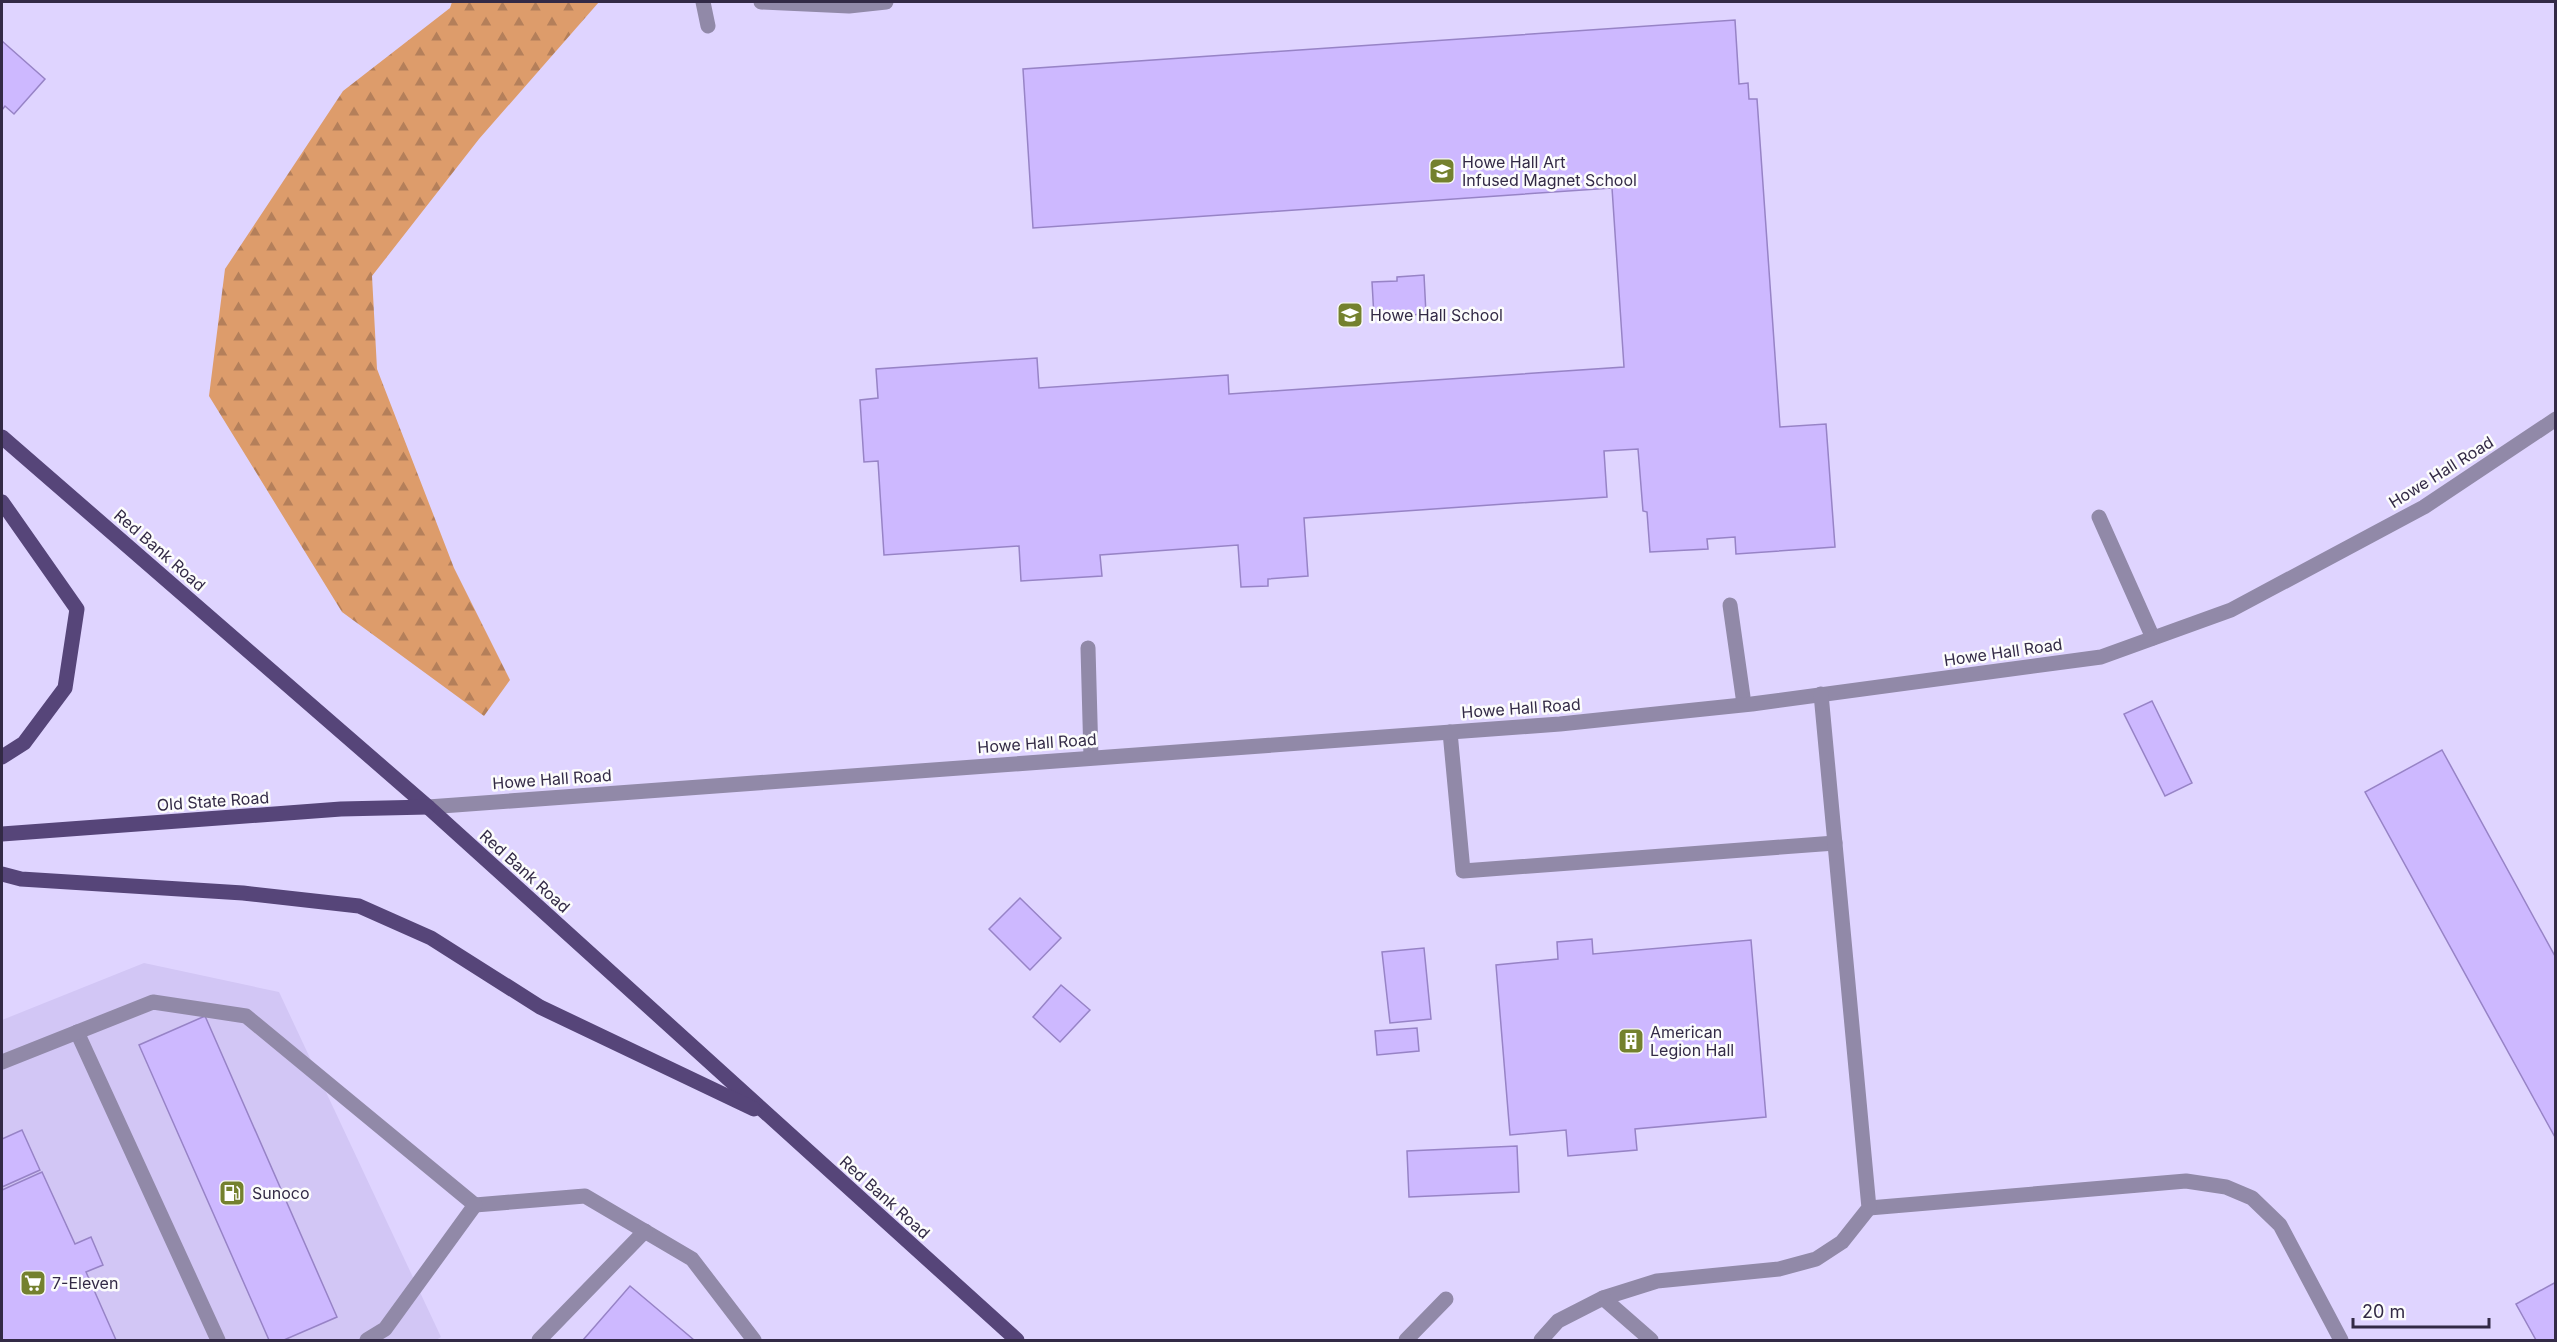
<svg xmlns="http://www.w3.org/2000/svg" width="2557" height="1342" font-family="Inter,sans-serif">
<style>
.built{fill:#d2c6f5}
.forest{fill:url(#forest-firs)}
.building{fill:#cdb8ff;stroke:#9783c6;stroke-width:1.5}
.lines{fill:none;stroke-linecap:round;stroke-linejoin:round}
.minor{stroke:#9189a8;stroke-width:15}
.major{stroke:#564579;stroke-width:15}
.labels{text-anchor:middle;stroke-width:5;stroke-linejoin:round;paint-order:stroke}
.poi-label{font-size:16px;fill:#332a46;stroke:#fcfcfc;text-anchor:start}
.street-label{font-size:16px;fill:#332a46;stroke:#fcfcfc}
</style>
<defs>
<pattern id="forest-firs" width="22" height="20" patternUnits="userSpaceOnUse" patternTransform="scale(1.5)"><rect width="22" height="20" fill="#dd9c6b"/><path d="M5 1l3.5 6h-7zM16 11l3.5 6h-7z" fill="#b47f5a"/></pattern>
</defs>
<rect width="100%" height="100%" fill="#dfd4ff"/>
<path class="built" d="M 144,963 L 279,992 L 441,1337 L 436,1340 L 2,1340 L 2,1020 Z"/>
<path class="forest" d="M 452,2 L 599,2 L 479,139 L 372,276 L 377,369 L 454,568 L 510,680 L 484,716 L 342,612 L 209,396 L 225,269 L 343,91 L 450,8 Z"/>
<g class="building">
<path d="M 1735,20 L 1739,84 L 1748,83 L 1749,99 L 1757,99 L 1780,427 L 1826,424 L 1835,547 L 1736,554 L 1735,537 L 1707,539 L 1708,549 L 1650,552 L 1647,512 L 1643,511 L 1638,449 L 1604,451 L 1607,497 L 1304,518 L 1308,576 L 1268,579 L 1268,586 L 1241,587 L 1238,545 L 1100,555 L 1102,576 L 1021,581 L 1019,546 L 884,555 L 878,461 L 864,462 L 860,400 L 878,398 L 876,369 L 1037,358 L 1039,388 L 1228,375 L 1229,394 L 1624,367 L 1612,188 L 1033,228 L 1023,69 Z"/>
<path d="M 2,41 L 45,79 L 14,114 L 5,106 L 2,110 Z"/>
<path d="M 1424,275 L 1426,314 L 1374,317 L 1372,282 L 1397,281 L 1397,277 Z"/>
<path d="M 2152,701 L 2192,783 L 2165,796 L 2124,714 Z"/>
<path d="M 2442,750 L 2556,958 L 2556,1139 L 2365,792 Z"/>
<path d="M 1020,898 L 1061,938 L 1030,970 L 989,929 Z"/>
<path d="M 1592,939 L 1593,954 L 1751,940 L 1766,1117 L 1635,1129 L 1637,1150 L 1568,1156 L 1566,1130 L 1510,1135 L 1496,965 L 1558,959 L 1557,942 Z"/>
<path d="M 1424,948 L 1431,1019 L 1390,1023 L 1382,952 Z"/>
<path d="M 1061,985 L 1090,1010 L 1060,1042 L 1033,1017 Z"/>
<path d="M 205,1016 L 337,1317 L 284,1340 L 269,1340 L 139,1045 Z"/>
<path d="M 1417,1028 L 1419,1051 L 1377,1055 L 1375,1031 Z"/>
<path d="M 22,1130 L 40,1170 L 2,1187 L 2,1139 Z"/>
<path d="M 1517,1146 L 1519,1192 L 1409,1197 L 1407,1151 Z"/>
<path d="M 42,1172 L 75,1244 L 91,1237 L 103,1265 L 86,1272 L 116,1340 L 2,1340 L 2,1190 Z"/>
<path d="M 2556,1282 L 2556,1340 L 2536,1340 L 2516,1304 Z"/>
<path d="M 630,1286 L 694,1340 L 583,1340 Z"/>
</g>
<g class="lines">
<g class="minor">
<path d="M 703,2 L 708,26"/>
<path d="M 761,2 L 849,6 L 886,2"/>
<path d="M 2099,517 L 2153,638"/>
<path d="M 1730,605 L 1744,704"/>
<path d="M 1088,648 L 1091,757"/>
<path d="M 1450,732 L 1463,871 L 1835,843"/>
<path d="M 428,807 L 1560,724 L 1752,704 L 2101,657 L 2231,610 L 2424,507 L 2556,419"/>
<path d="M 77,1032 L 218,1340"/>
<path d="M 2,1062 L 153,1002 L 246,1016 L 475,1205 L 585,1196 L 692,1259 L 754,1340"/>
<path d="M 1869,1208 L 2186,1181 L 2226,1187 L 2252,1198 L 2280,1225 L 2341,1340"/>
<path d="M 1603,1298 L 1657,1281 L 1779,1269 L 1816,1259 L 1842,1242 L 1869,1208 L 1821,694"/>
<path d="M 367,1340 L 385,1329 L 475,1205"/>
<path d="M 539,1340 L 645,1231"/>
<path d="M 1406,1340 L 1446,1299"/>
<path d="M 1541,1340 L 1558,1321 L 1603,1298 L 1651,1340"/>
</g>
<g class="major">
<path d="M 2,437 L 428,807 L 1017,1340"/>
<path d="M 2,502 L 77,609 L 65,688 L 24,743 L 2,757"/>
<path d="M 2,834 L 341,809 L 428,807"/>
<path d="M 2,874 L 21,879 L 243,893 L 359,906 L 431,938 L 540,1007 L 754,1109"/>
</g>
</g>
<defs>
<g id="school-square" transform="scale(1.35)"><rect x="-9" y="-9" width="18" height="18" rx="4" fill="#74812e" stroke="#fcfcfc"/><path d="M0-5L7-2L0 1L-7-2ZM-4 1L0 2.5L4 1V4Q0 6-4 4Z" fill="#fff"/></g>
<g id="building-square" transform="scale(1.35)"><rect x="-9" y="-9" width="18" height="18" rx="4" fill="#74812e" stroke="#fcfcfc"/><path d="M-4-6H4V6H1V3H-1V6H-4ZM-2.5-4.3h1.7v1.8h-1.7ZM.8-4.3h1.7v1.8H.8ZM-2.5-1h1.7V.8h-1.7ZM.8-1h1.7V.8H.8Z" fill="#fff"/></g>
<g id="fuel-square" transform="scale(1.35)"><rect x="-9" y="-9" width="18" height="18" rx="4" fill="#74812e" stroke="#fcfcfc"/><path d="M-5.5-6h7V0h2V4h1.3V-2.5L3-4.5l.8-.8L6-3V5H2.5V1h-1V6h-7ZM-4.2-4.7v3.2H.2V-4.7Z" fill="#fff"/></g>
<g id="supermarket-square" transform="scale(1.35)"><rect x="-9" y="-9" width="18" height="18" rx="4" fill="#74812e" stroke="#fcfcfc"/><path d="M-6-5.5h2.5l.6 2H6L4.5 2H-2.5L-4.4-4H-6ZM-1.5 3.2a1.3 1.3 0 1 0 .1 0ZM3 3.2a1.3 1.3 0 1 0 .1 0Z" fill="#fff"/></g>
</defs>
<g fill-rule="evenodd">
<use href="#school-square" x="1442" y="171"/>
<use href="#school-square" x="1350" y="315"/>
<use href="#building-square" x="1631" y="1041"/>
<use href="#fuel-square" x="232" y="1193"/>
<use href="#supermarket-square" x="33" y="1283"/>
</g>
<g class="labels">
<g class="poi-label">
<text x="1462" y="168">Howe Hall Art<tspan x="1462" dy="18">Infused Magnet School</tspan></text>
<text x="1370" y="321">Howe Hall School</text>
<text x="1650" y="1038">American<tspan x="1650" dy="18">Legion Hall</tspan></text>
<text x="252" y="1199">Sunoco</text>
<text x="52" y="1289">7-Eleven</text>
</g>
<g class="street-label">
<text transform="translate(2441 472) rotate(-32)" y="6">Howe Hall Road</text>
<text transform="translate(160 550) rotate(41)" y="6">Red Bank Road</text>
<text transform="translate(2003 652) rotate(-8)" y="6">Howe Hall Road</text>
<text transform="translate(1521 708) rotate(-4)" y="6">Howe Hall Road</text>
<text transform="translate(1037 743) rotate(-4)" y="6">Howe Hall Road</text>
<text transform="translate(552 779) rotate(-4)" y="6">Howe Hall Road</text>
<text transform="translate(213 801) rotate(-4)" y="6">Old State Road</text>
<text transform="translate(525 871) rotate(42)" y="6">Red Bank Road</text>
<text transform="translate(885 1197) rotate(42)" y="6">Red Bank Road</text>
</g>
</g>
<rect width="2557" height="1342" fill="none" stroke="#332a46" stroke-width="6"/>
<path d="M2353 1318v9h136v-9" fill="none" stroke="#332a46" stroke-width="3"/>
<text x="2362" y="1318" font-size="18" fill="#332a46" stroke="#fcfcfc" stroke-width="4.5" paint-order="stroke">20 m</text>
</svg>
